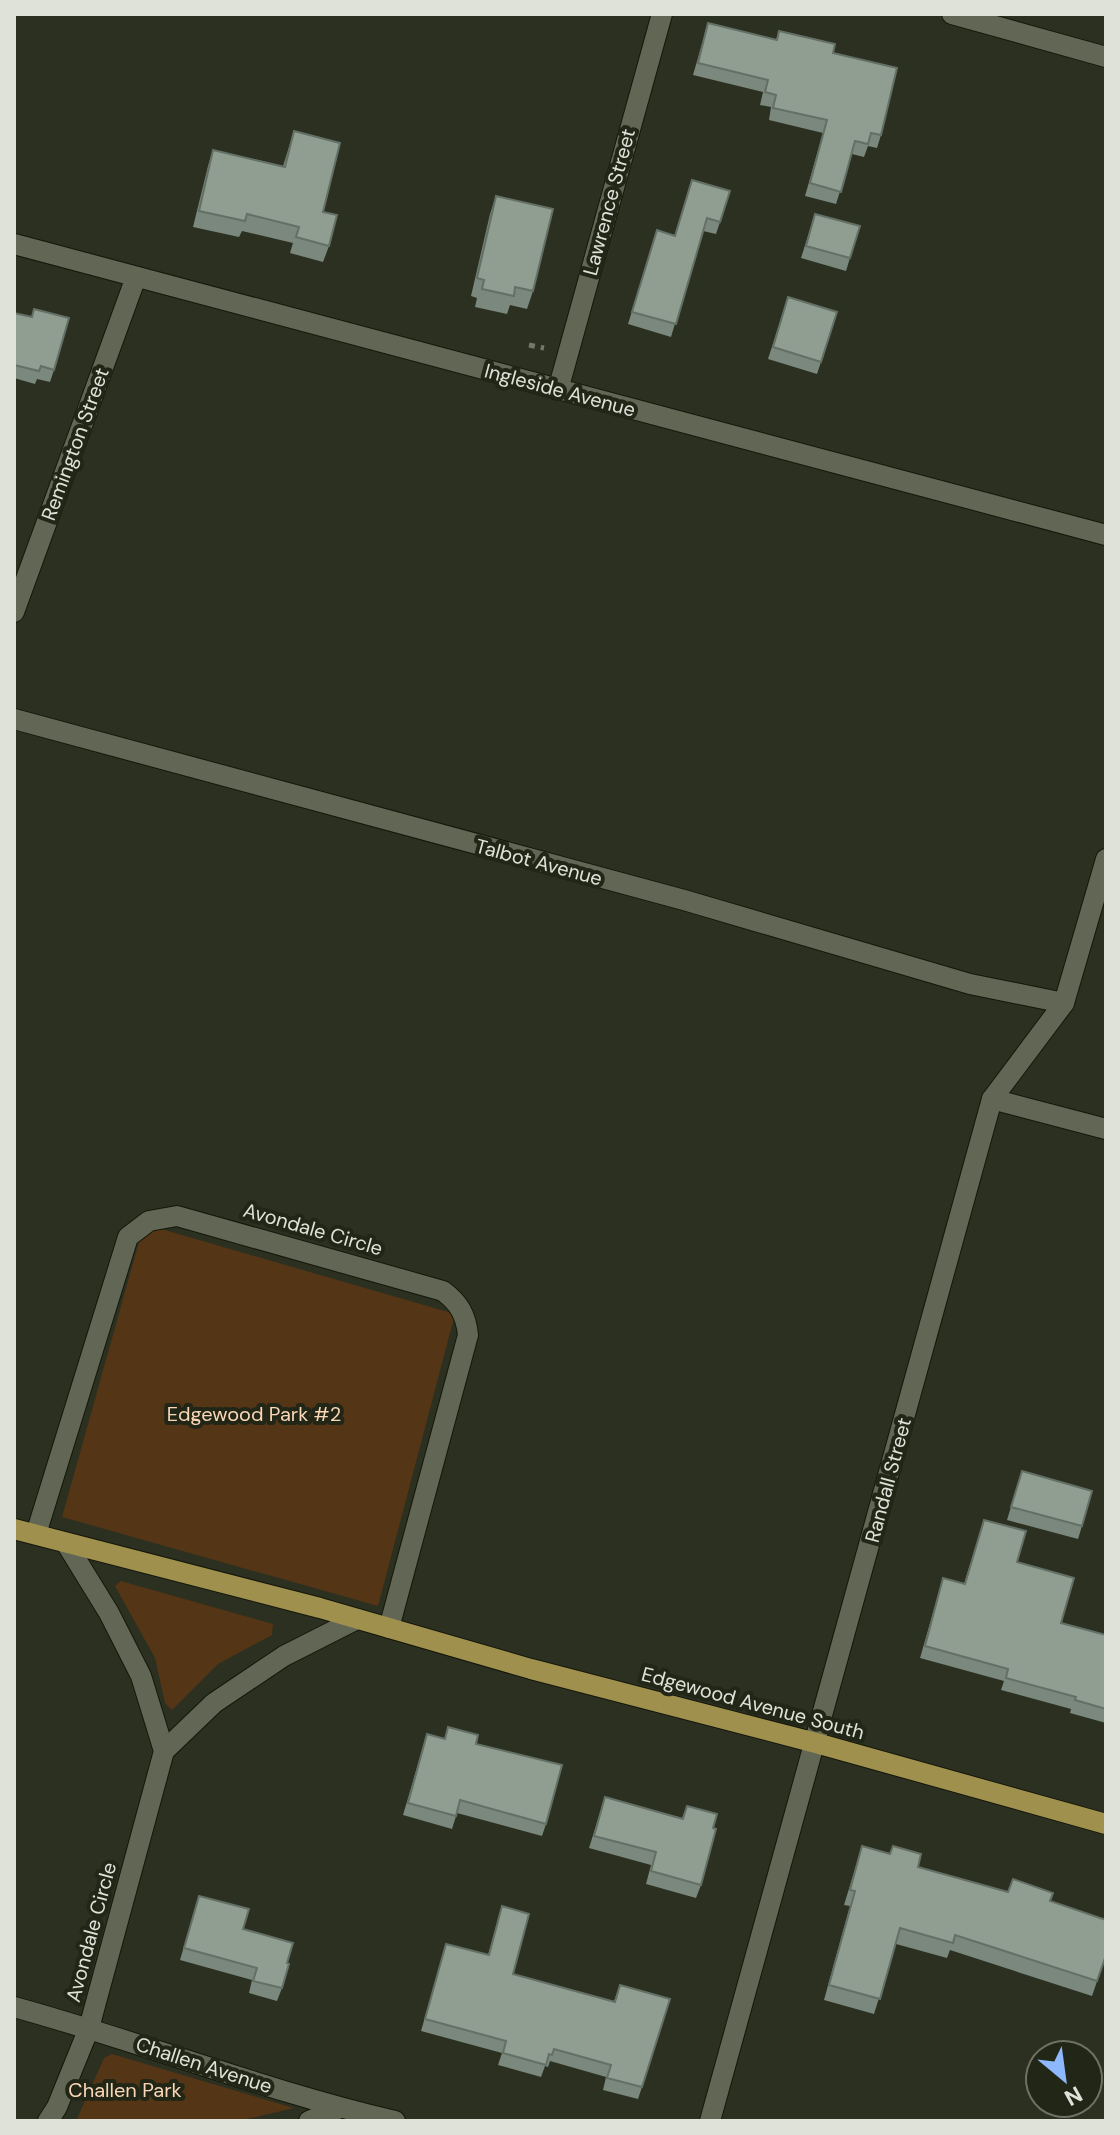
<svg xmlns="http://www.w3.org/2000/svg" width="1120" height="2135" font-family="'DM Sans',sans-serif">
<style>
.green{fill:#543515}
.lines{fill:none;stroke-linecap:round;stroke-linejoin:round}
.minor-casing{stroke:#14170a;stroke-width:22}
.major-casing{stroke:#14170a;stroke-width:22}
.path{stroke:#75796c;stroke-width:5;stroke-dasharray:6 6;stroke-linecap:butt}
.minor{stroke:#616655;stroke-width:20}
.major{stroke:#9f904e;stroke-width:20}
.wall{fill:#7b887d}
.building{fill:#8f9e91;stroke:#646f66;stroke-width:2}
.labels{text-anchor:middle;stroke-width:8;stroke-linejoin:round;paint-order:stroke}
.street-label{font-size:20px;fill:#dfe2d8;stroke:#222617}
.park-label{font-size:20px;fill:#fad7b6;stroke:#222617}
</style>
<rect width="100%" height="100%" fill="#2b3021"/>
<g class="green">
<path d="M 144,1224 L 455,1314 L 378,1606 L 62,1517 Z"/>
<path d="M 121,1581 L 273,1624 L 272,1635 L 218,1664 L 172,1710 L 165,1703 L 155,1658 L 115,1586 Z"/>
<path d="M 112,2054 L 294,2108 L 239,2121 L 76,2121 L 104,2058 Z"/>
</g>
<g class="lines">
<g class="minor-casing">
<g id="minor">
<path d="M 952,14 L 1106,57"/>
<path d="M 14,244 L 1106,535"/>
<path d="M 558,390 L 662,14"/>
<path d="M 14,612 L 136,277"/>
<path d="M 14,719 L 684,900 L 970,984 L 1064,1003"/>
<path d="M 992,1099 L 1106,1129"/>
<path d="M 36,1534 L 128,1237 L 149,1221 L 177,1216 L 443,1291 C 459,1303 466,1315 468,1335 L 389,1628"/>
<path d="M 164,1751 L 214,1703 L 284,1656 L 357,1619"/>
<path d="M 14,2007 C 142,2042 266,2091 395,2121"/>
<path d="M 48,2121 L 57,2107 L 89,2028 L 164,1751 L 141,1676 L 109,1613 L 66,1543"/>
<path d="M 309,2121 L 340,2108"/>
<path d="M 710,2121 L 992,1099 L 1064,1003 L 1106,859"/>
</g>
</g>
<g class="major-casing">
<path id="major" d="M 14,1529 L 320,1608 L 531,1669 L 816,1743 L 1106,1824"/>
</g>
<path class="path" d="M 529,345 L 544,348"/>
<use href="#minor" class="minor"/>
<use href="#major" class="major"/>
</g>
<g class="wall">
<path d="M 708,23 L 776,40 L 779,31 L 833,53 L 881,135 L 877,148 L 868,146 L 864,157 L 852,154 L 836,204 L 805,196 L 823,133 L 769,120 L 771,107 L 760,105 L 763,92 L 693,75 Z"/>
<path d="M 294,131 L 329,246 L 323,262 L 290,253 L 293,243 L 242,231 L 239,237 L 193,227 L 208,166 L 213,150 L 283,166 Z"/>
<path d="M 692,180 L 720,222 L 716,234 L 703,231 L 671,337 L 628,324 L 657,230 L 675,235 Z"/>
<path d="M 496,196 L 533,291 L 527,309 L 510,305 L 507,314 L 475,307 L 477,298 L 471,296 L 490,214 Z"/>
<path d="M 815,214 L 850,258 L 846,271 L 801,258 Z"/>
<path d="M 788,297 L 821,362 L 817,374 L 768,359 Z"/>
<path d="M 14,313 L 54,370 L 50,382 L 37,379 L 35,384 L 14,378 Z"/>
<path d="M 1022,1471 L 1082,1526 L 1078,1539 L 1007,1520 Z"/>
<path d="M 984,1520 L 1061,1623 L 1106,1635 L 1106,1723 L 1070,1713 L 1071,1709 L 1001,1690 L 1004,1681 L 920,1658 L 943,1578 L 964,1584 Z"/>
<path d="M 448,1727 L 476,1744 L 546,1824 L 542,1836 L 457,1813 L 452,1829 L 403,1815 L 427,1734 L 444,1739 Z"/>
<path d="M 605,1797 L 682,1818 L 687,1806 L 701,1885 L 696,1898 L 646,1884 L 651,1865 L 589,1848 Z"/>
<path d="M 862,1846 L 918,1867 L 1008,1892 L 1050,1901 L 1106,1955 L 1092,1996 L 950,1950 L 947,1958 L 896,1944 L 874,2014 L 824,2000 L 850,1906 L 844,1905 Z"/>
<path d="M 199,1896 L 287,1963 L 282,1988 L 277,2001 L 249,1993 L 252,1980 L 180,1960 Z"/>
<path d="M 502,1906 L 513,1974 L 614,2001 L 620,1985 L 642,2087 L 638,2099 L 603,2090 L 606,2077 L 550,2061 L 548,2067 L 545,2066 L 541,2077 L 498,2065 L 502,2053 L 421,2031 L 446,1944 L 488,1955 Z"/>
</g>
<g class="building">
<path d="M 708,23 L 777,40 L 779,31 L 835,44 L 833,53 L 897,68 L 881,135 L 871,133 L 868,144 L 855,141 L 841,192 L 810,183 L 827,120 L 773,108 L 776,95 L 765,92 L 768,80 L 698,63 Z"/>
<path d="M 294,131 L 340,143 L 323,212 L 337,215 L 329,246 L 296,237 L 299,227 L 247,214 L 245,221 L 199,211 L 213,150 L 285,167 Z"/>
<path d="M 692,180 L 730,191 L 720,222 L 707,218 L 676,324 L 632,312 L 657,230 L 675,236 Z"/>
<path d="M 496,196 L 553,209 L 533,291 L 515,287 L 514,296 L 482,289 L 484,280 L 477,278 Z"/>
<path d="M 815,214 L 860,226 L 850,258 L 806,246 Z"/>
<path d="M 788,297 L 837,312 L 821,362 L 773,347 Z"/>
<path d="M 34,309 L 69,318 L 54,370 L 41,366 L 39,371 L 14,365 L 14,313 L 32,317 Z"/>
<path d="M 1022,1471 L 1092,1491 L 1082,1526 L 1011,1507 Z"/>
<path d="M 984,1520 L 1026,1531 L 1017,1562 L 1074,1578 L 1061,1623 L 1106,1635 L 1106,1709 L 1075,1700 L 1076,1697 L 1006,1678 L 1008,1669 L 925,1646 L 943,1578 L 965,1584 Z"/>
<path d="M 448,1727 L 478,1735 L 476,1744 L 562,1765 L 546,1824 L 460,1800 L 456,1816 L 408,1803 L 427,1734 L 445,1739 Z"/>
<path d="M 605,1797 L 683,1819 L 687,1806 L 717,1814 L 713,1828 L 716,1829 L 701,1885 L 651,1871 L 656,1852 L 594,1836 Z"/>
<path d="M 862,1846 L 890,1854 L 893,1846 L 921,1854 L 918,1867 L 1008,1892 L 1013,1879 L 1053,1893 L 1050,1901 L 1106,1920 L 1106,1955 L 1097,1981 L 955,1935 L 953,1943 L 900,1928 L 880,1999 L 829,1985 L 855,1891 L 850,1890 Z"/>
<path d="M 199,1896 L 249,1909 L 243,1929 L 293,1943 L 287,1963 L 289,1964 L 282,1988 L 253,1981 L 257,1968 L 184,1948 Z"/>
<path d="M 502,1906 L 529,1914 L 513,1974 L 615,2002 L 620,1985 L 670,1999 L 642,2087 L 607,2078 L 611,2065 L 554,2049 L 552,2055 L 549,2054 L 546,2065 L 503,2053 L 506,2041 L 425,2019 L 446,1944 L 489,1955 Z"/>
</g>
<g class="labels">
<g class="street-label">
<text transform="translate(609 202) rotate(-75)" y="7">Lawrence Street</text>
<text transform="translate(560 390) rotate(15)" y="7">Ingleside Avenue</text>
<text transform="translate(75 444) rotate(-70)" y="7">Remington Street</text>
<text transform="translate(539 862) rotate(15)" y="7">Talbot Avenue</text>
<text transform="translate(313 1229) rotate(16)" y="7">Avondale Circle</text>
<text transform="translate(888 1480) rotate(-75)" y="7">Randall Street</text>
<text transform="translate(753 1703) rotate(15)" y="7">Edgewood Avenue South</text>
<text transform="translate(91 1932) rotate(-75)" y="7">Avondale Circle</text>
<text transform="translate(204 2065) rotate(18)" y="7">Challen Avenue</text>
</g>
<g class="park-label">
<text x="254" y="1421">Edgewood Park #2</text>
<text x="125" y="2097">Challen Park</text>
</g>
</g>
<rect width="1120" height="2135" fill="none" stroke="#dfe2d8" stroke-width="32"/>
<g transform="translate(1064 2079) rotate(151)"><circle r="38" fill="#222617" stroke="#6e7164" stroke-width="2"/>
<path d="M0-6L14 30L0 20L-14 30Z" fill="#8db9fc"/>
<text y="-12" font-size="22" font-weight="bold" text-anchor="middle" fill="#dfe2d8">N</text>
</g>
</svg>
